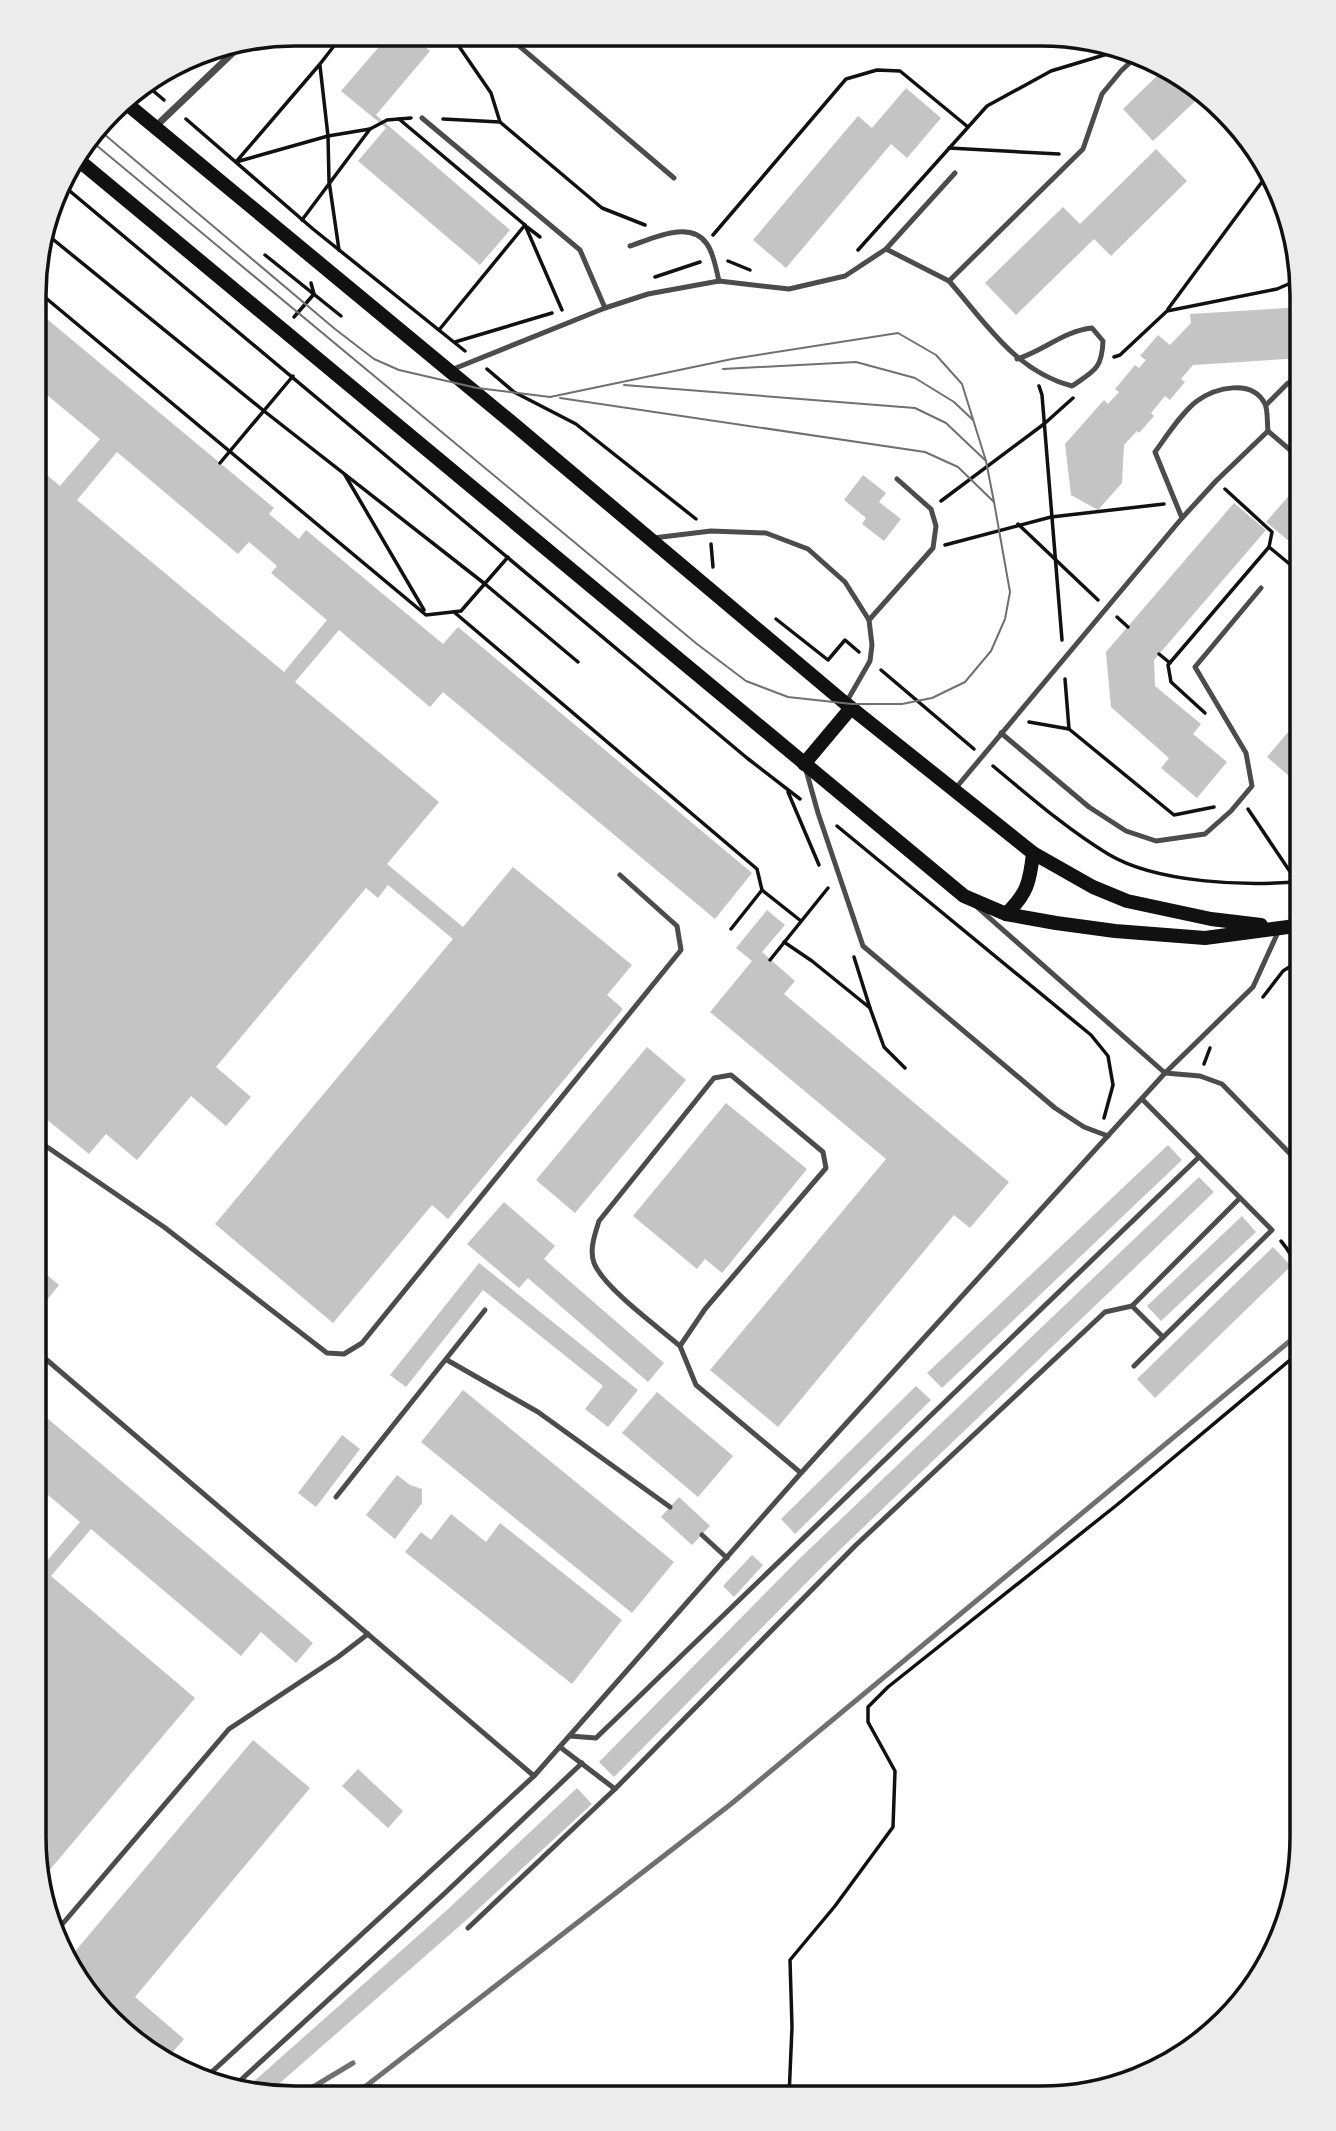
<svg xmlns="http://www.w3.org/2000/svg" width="1336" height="2131" font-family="Ubuntu,sans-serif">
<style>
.building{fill:#c4c4c4;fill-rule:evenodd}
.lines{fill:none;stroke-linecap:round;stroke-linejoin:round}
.path{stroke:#111;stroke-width:3.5}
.service{stroke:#4c4c4c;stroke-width:5}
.minor{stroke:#4c4c4c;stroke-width:7}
.secondary{stroke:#111;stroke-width:14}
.tram{stroke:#707070;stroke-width:2}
.rail{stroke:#707070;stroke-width:5}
.rim{fill:none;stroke:#111;stroke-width:3.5}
</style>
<rect width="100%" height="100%" fill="#fff"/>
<g class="building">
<path d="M 390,34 L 409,34 L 430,51 L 376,115 L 510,230 L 480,265 L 358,161 L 386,128 L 341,91 Z"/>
<path d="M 1166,67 L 1205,92 L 1153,141 L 1123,109 Z"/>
<path d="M 906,88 L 941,118 L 907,158 L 891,144 L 786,268 L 753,240 L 858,116 L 872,128 Z"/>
<path d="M 1156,149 L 1187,181 L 1111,256 L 1094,239 L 1016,315 L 985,283 L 1063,207 L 1080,224 Z"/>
<path d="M 1303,307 L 1303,358 L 1193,365 L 1181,379 L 1185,382 L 1179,389 L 1170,400 L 1165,396 L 1151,413 L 1154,416 L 1139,433 L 1137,431 L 1124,445 L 1122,483 L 1098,510 L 1071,495 L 1065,444 L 1104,400 L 1108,404 L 1119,392 L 1115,389 L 1135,365 L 1139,368 L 1146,360 L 1140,356 L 1158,335 L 1170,345 L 1191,323 L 1190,314 Z"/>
<path d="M 35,309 L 274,508 L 269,514 L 299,539 L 306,530 L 443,644 L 458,627 L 752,873 L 715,919 L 443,692 L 430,707 L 339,630 L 295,682 L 439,802 L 387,864 L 463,927 L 513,867 L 632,965 L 607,995 L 623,1009 L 448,1219 L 432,1205 L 333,1323 L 215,1224 L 453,939 L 388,885 L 378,898 L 366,888 L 216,1067 L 251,1097 L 226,1126 L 191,1096 L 137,1160 L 106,1134 L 89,1154 L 34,1109 L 34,1084 L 39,1078 L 34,1074 L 35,465 L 60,486 L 100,439 L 35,385 ZM 117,452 L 238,554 L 249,542 L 277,566 L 271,573 L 327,620 L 284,672 L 77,500 Z"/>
<path d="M 863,475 L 886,493 L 879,502 L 901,519 L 884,541 L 862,524 L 866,518 L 844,500 Z"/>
<path d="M 1293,491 L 1303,499 L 1303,553 L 1266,522 Z"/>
<path d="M 1234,503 L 1266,530 L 1154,660 L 1155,686 L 1201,724 L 1193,734 L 1227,762 L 1197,798 L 1161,768 L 1169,758 L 1111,707 L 1106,652 Z"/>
<path d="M 1294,725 L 1303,733 L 1303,788 L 1267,757 Z"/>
<path d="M 767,910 L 785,925 L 762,952 L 795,981 L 784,994 L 1009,1182 L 970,1228 L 954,1215 L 778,1427 L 710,1370 L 886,1159 L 710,1012 L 752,961 L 736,948 Z"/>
<path d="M 647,1047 L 686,1080 L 575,1213 L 536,1180 Z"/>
<path d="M 726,1103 L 807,1169 L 722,1273 L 705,1259 L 697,1269 L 633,1216 Z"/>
<path d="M 1168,1145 L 1182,1160 L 942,1388 L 927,1373 Z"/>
<path d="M 1199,1177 L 1214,1192 L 826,1563 L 614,1777 L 599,1762 L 797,1561 Z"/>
<path d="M 504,1202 L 555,1246 L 544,1259 L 664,1363 L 648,1382 L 528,1278 L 519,1288 L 467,1244 Z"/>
<path d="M 1242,1216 L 1256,1232 L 1161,1321 L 1147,1306 Z"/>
<path d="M 1273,1247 L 1291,1266 L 1155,1398 L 1137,1379 Z"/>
<path d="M 479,1263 L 638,1390 L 608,1427 L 585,1409 L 603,1386 L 483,1290 L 406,1387 L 390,1375 Z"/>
<path d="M 34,1264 L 59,1285 L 38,1311 L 34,1307 Z"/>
<path d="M 916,1386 L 931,1400 L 795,1534 L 781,1519 Z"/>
<path d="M 463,1390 L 674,1562 L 632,1613 L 421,1442 Z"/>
<path d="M 657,1392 L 733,1456 L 698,1497 L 622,1433 Z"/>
<path d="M 34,1407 L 313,1643 L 296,1663 L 261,1632 L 241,1656 L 91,1529 L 51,1576 L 195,1698 L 42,1879 L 33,1837 L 34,1562 L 41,1568 L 80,1522 L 41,1489 L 34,1497 Z"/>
<path d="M 342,1435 L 360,1449 L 316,1507 L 298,1493 Z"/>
<path d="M 397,1475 L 410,1485 L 422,1489 L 422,1503 L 395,1539 L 366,1515 Z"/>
<path d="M 679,1497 L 710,1526 L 692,1545 L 661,1517 Z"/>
<path d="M 451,1514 L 486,1542 L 500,1523 L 622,1620 L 572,1684 L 405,1552 L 421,1532 L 431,1540 Z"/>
<path d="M 752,1555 L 763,1565 L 734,1597 L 723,1586 Z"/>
<path d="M 253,1740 L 310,1788 L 135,1997 L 184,2039 L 165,2061 L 136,2044 L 87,1996 L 67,1961 Z"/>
<path d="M 358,1769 L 403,1811 L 388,1828 L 342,1786 Z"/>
<path d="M 577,1788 L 592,1804 L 463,1923 L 265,2096 L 243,2091 L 447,1910 Z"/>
</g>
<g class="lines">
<g class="path">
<path d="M 344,33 L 320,64 L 236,162 L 328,136 L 370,129"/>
<path d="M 447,34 L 456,42 L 491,93 L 500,122 L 602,208 L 645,225"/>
<path d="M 320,66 L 328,136 L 329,181 L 339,250"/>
<path d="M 145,84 L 164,100"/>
<path d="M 186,119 L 313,229 L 465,351"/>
<path d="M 399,119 L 525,225 L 439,330"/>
<path d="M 443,119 L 500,122"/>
<path d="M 949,148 L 1059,154"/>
<path d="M 59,182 L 747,758 L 800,799"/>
<path d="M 302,220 L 370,129 L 387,120 L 411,118"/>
<path d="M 525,225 L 562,310"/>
<path d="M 527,227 L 540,237"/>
<path d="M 44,232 L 264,411 L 485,584 L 578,662"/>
<path d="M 713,235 L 846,79 L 877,70 L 900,71 L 968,127"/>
<path d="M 858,250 L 987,106 L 1051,71 L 1124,49"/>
<path d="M 265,255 L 341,316"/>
<path d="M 728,261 L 750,270"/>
<path d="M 655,277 L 700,262"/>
<path d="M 35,289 L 426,615 L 461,611 L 508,557"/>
<path d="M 1168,309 L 1270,171"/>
<path d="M 294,317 L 314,294 L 311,283"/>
<path d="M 455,342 L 552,313"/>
<path d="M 1114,357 L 1120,355 L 1167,311 L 1277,289 L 1300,279"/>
<path d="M 487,369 L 514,392 L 576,424 L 696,519"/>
<path d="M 1039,386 L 1042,395 L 1062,640"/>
<path d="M 220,463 L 293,376"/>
<path d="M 345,475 L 424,610"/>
<path d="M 1225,489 L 1272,532 L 1269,547 L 1303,575"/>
<path d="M 941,501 L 1044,424 L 1073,398"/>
<path d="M 1018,524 L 1098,600"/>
<path d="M 711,544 L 713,567"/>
<path d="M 945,545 L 1051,517 L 1164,504"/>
<path d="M 454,612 L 757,869 L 762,890"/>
<path d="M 1117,617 L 1128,627"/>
<path d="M 776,619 L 828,660 L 845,640 L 859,652"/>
<path d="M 1159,654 L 1170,663"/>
<path d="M 881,670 L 974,749"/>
<path d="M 1065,679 L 1069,729"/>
<path d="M 1205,713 L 1171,682 L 1168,665 L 1269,547"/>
<path d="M 1029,722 L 1069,729 L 1174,815 L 1214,807"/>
<path d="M 993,766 C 1029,796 1068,830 1108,854 C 1156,883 1247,887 1303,881"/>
<path d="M 788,792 L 819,865"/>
<path d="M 1248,809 L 1297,882 L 1299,904"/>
<path d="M 837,826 L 1091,1035 L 1108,1056 L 1113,1085 L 1104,1118"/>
<path d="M 731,929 L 762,890 L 801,921"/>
<path d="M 784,942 L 812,961 L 870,1008 L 854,957"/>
<path d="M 770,960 L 828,888"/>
<path d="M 1263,997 L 1283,971 L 1302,959"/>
<path d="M 870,1008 L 884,1047 L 905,1068"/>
<path d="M 1204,1064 L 1210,1048"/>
<path d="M 1281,1241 C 1292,1254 1299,1269 1302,1285"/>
<path d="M 789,2097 L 792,2027 L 790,1960 L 835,1906 L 893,1827 L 895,1771 L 868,1722 L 868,1707 L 888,1687 L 1118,1504 L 1302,1350"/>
</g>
<g class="service">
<path d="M 505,34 L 674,178"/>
<path d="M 422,118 L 580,250 L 605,308"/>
<path d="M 630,246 C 652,239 690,219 707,244 C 714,254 716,269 719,281"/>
<path d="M 886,249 L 955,173"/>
<path d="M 949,281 C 986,323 1015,371 1072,386 C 1094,371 1102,369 1103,341 L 1092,328 C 1064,331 1043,351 1017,359"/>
<path d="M 451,370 L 605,308 L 648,294 L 719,281 L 789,289 L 845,276 L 886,249 L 949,281 L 1083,149 L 1102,94 L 1121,71 L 1140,53"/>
<path d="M 1266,405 L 1288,383 L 1303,383"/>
<path d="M 1182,518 L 1155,452 C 1166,437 1182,412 1197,401 C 1215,388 1252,378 1265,404 C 1268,410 1267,423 1268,431 L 1303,461"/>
<path d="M 653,538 L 711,531 L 766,533 L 808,549 L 845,582 L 869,620 L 872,645 L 870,661 L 847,701"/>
<path d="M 869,620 L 933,548 L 936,526 L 931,509 L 897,479"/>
<path d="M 1001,733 L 1089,807 L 1126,831 L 1156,841 L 1205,834 L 1231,811 L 1252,786 L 1246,753 L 1195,667 L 1261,588"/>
<path d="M 806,770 L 818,813 L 863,946 L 1055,1108 L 1084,1127 L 1108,1136"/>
<path d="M 955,789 L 1182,518 L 1216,481 L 1268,431"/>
<path d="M 977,907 L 1165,1073 L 1200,1076 L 1222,1084 L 1302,1166"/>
<path d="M 34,1138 L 164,1227 L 327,1353 L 344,1354 L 362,1343 L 681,950 L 677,926 L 620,875"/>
<path d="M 1132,1306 L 1163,1337"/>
<path d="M 680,1346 C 658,1327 604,1288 594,1263 C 589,1250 595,1234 599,1221 L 714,1078 L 731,1075 L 823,1152 L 826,1168 L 705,1309 L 680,1346 L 696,1385 L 801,1473"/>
<path d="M 34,1349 L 534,1776"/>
<path d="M 447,1360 L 538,1412 L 670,1507"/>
<path d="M 1134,1366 L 1272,1230 L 1142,1099"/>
<path d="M 336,1497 L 485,1310"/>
<path d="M 702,1535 L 727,1558"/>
<path d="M 570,1736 L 596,1738 L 1199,1157"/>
<path d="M 560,1747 L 615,1789"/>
<path d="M 468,1928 L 615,1789 L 856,1545 L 1105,1312 L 1132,1306 L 1240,1198"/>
<path d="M 53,1935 L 229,1729 L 338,1657 L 368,1634"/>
<path d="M 203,2080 L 534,1776 L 801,1473 L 1165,1073 L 1253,987 L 1279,930"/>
<path d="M 232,2088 L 445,1893 L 582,1763"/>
</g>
<path class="minor" d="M 155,127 L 242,44"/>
<g class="secondary">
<path d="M 121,99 L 510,421 L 845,703 L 1033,853 L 1093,887 L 1127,901 L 1211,919 L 1261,925"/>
<path d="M 76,158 L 964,896 L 1006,914 L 1056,923 L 1115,931 L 1205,938 L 1303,925"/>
<path d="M 804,764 L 851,708"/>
<path d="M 1006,914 C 1027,894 1030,882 1033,853"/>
</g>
<g class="tram">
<path d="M 90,140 L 697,644 L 746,681 L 788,697 L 852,704 L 902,704 L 932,698 L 965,682 L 991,651 L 1005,619 L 1010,592 L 994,502 L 986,461 L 962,384 L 936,355 L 898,333 L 732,359 L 550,397 L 477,388 L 399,370 L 374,359 L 335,329 L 98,129"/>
<path d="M 723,369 L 856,362 L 915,378 L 954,402 L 973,420"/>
<path d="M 624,385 L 915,408 L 946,423 L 986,461"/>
<path d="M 560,398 L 925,452 L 958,467 L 994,502"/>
</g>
<g class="rail">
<path d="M 298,2096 L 353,2063"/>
<path d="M 353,2096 L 731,1804 L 1302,1331"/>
</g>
</g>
<path d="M0 0H1336V2131H0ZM295 46H1041A249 249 0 0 1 1290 295V1837A249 249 0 0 1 1041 2086H295A249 249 0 0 1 46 1837V295A249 249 0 0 1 295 46Z" fill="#ececec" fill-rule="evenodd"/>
<path class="rim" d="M295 46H1041A249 249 0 0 1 1290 295V1837A249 249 0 0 1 1041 2086H295A249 249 0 0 1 46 1837V295A249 249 0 0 1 295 46Z"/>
</svg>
